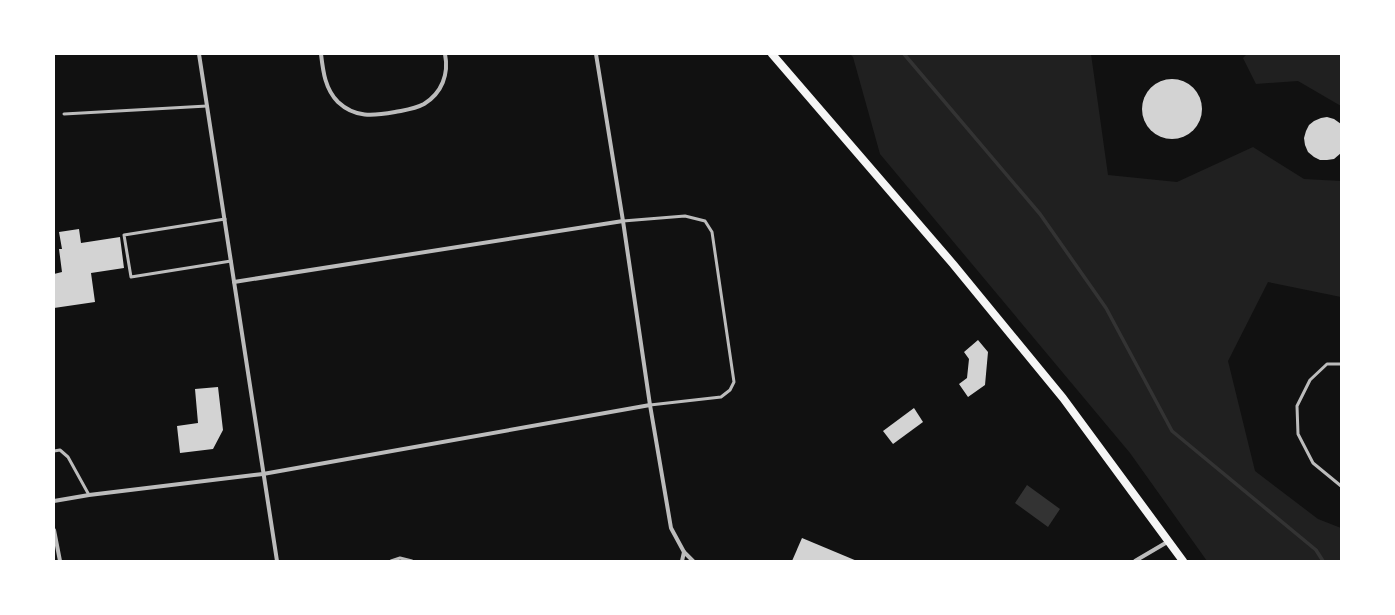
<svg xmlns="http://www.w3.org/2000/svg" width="1395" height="615" font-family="'Fira Sans Condensed',sans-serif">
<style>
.green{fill:#202020}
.water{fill:#333}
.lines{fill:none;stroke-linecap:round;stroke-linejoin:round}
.stream{stroke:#333;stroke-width:3.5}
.building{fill:#d3d3d3}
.service{stroke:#bcbcbc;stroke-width:3}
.minor{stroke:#bcbcbc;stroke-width:4}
.secondary{stroke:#f5f5f5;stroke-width:8}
</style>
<rect width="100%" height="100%" fill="#111"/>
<g class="green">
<path d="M 850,54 L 1091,54 L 1108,175 L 1177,182 L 1253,147 L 1304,179 L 1341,181 L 1341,297 L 1268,282 L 1228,361 L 1255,471 L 1318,519 L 1341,528 L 1341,561 L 1207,561 L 1130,453 L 880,154 L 853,57 Z"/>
<path d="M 1247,54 L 1341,54 L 1341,106 L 1298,81 L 1256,84 L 1243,58 Z"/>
</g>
<path class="water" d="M 1027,485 L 1060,509 L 1048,527 L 1015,503 Z"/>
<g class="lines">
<path class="stream" d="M 904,54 L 1040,214 L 1106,308 L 1172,431 L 1316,550 L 1323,561"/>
</g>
<g class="building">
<circle cx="1172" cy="109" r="30"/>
<path d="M 1327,117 L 1334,119 L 1341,124 L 1341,153 L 1334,159 L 1327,160 L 1320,160 L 1314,157 L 1308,152 L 1305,145 L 1304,138 L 1306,131 L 1309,125 L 1314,121 L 1321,118 Z"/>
<path d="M 79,229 L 81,243 L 120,237 L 124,268 L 91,273 L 95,302 L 54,308 L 54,274 L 62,272 L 59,249 L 62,249 L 59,232 Z"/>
<path d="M 978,340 L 988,352 L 985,385 L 968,397 L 959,384 L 967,378 L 969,359 L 964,352 Z"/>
<path d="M 218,387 L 223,430 L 213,449 L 180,453 L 177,426 L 198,423 L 195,389 Z"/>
<path d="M 914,408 L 923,422 L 893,444 L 883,431 Z"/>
<path d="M 802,538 L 857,561 L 792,561 Z"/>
</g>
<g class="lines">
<g class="service">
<path d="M 64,114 L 207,106"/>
<path d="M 225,219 L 124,235 L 131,277 L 231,261"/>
<path d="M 623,221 L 685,216 L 705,221 L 712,232 L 734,382 L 730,390 L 721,397 L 650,405"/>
<path d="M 1341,364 L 1327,364 L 1310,380 L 1297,406 L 1298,434 L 1313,463 L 1341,486"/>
<path d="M 54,451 L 60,450 L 68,457 L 89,495"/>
<path d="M 391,561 L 400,558 L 412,561"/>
</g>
<g class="minor">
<path d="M 199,54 L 277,561"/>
<path d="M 321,54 C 323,71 325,89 338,102 C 355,118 373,116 395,112 C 405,110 415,109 424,104 C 442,93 449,74 445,54"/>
<path d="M 596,54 L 623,221 L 650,405 L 671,528 L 684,552 L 693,561"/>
<path d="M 234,282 L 623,221"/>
<path d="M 54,501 L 89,495 L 263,474 L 650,405"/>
<path d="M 54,530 L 60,561"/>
<path d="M 682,561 L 684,552"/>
<path d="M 1135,561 L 1169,541"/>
</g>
<path class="secondary" d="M 772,54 L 953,264 L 1063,398 L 1183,561"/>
</g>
<rect width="1395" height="615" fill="none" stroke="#ffffff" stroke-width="110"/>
</svg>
